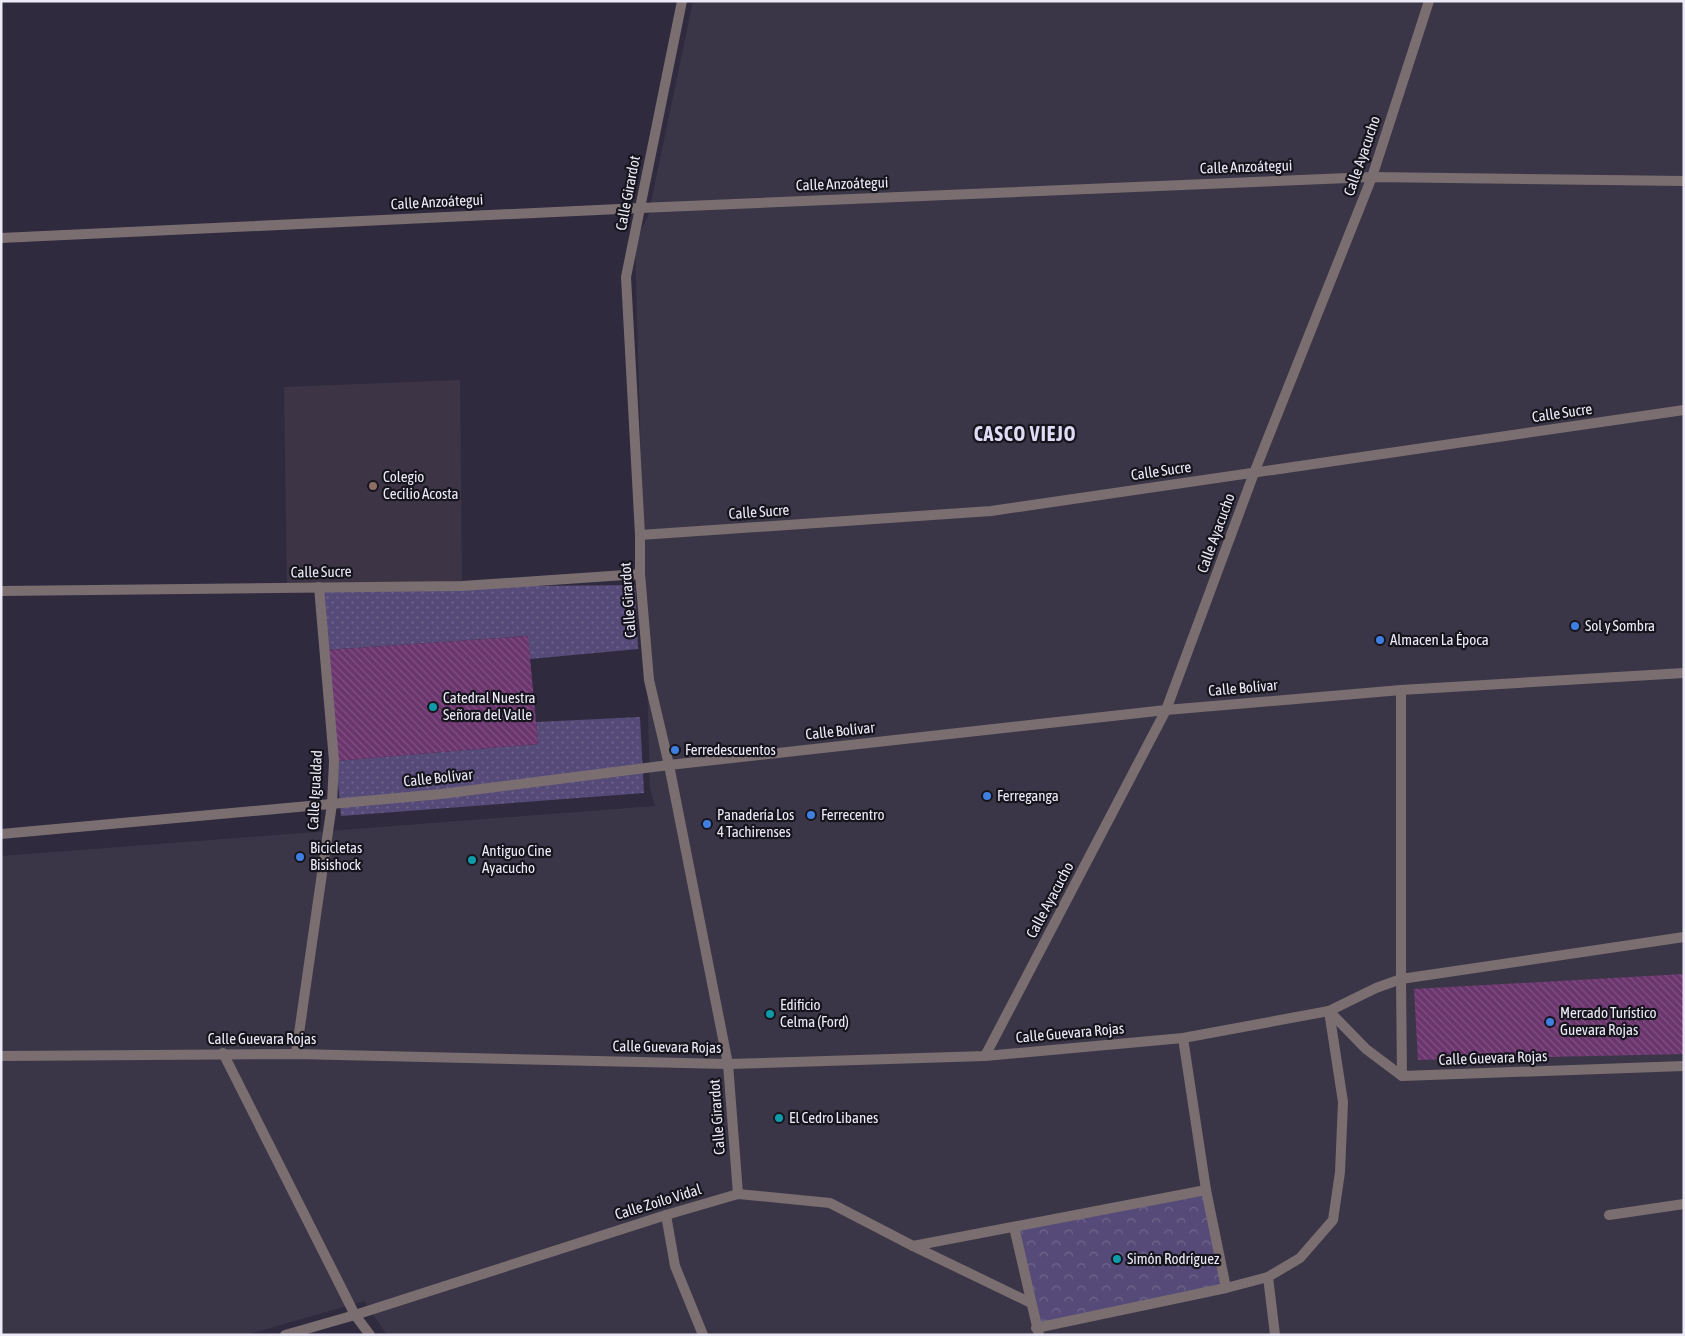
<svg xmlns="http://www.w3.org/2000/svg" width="1685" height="1336" font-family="'Asap Condensed',sans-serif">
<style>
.commercial{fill:#3b3647}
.education{fill:#3d3546}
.grass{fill:url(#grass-dots)}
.forest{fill:url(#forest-crowns)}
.building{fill:url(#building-back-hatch)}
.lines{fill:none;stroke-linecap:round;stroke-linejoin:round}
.street{stroke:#7a6e70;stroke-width:10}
.education-dot{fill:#8d6e63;stroke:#16141d;stroke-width:2}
.shop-dot{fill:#3f7fe0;stroke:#16141d;stroke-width:2}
.culture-dot{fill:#0f9aa8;stroke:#16141d;stroke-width:2}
.labels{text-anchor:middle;stroke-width:4.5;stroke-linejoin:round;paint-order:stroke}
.street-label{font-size:15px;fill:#edebf8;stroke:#16141d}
.poi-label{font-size:15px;fill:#edebf8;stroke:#16141d;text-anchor:start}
.district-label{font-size:20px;font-weight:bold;letter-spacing:1px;fill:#e1dcf6;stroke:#16141d}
</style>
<defs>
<pattern id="grass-dots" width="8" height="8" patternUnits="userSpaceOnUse" patternTransform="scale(1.25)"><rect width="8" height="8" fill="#564b78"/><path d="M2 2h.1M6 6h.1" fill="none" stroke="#6f658c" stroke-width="1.8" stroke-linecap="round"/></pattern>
<pattern id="forest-crowns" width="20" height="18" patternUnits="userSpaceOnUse" patternTransform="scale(1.25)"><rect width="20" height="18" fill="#564b78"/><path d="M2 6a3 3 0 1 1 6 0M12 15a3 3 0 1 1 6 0" fill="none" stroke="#6f658c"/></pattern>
<pattern id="building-back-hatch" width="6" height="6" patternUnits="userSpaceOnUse" patternTransform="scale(1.25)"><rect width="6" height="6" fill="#6b356e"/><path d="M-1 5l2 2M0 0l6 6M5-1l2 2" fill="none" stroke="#805283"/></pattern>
</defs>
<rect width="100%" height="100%" fill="#2f2a3e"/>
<path class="commercial" d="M 693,1 L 1684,1 L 1684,1335 L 387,1335 L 364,1301 L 246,1335 L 1,1335 L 1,856 L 655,806 L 650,788 L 635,241 L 648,217 Z"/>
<path class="education" d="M 460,380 L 462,586 L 287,588 L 284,387 Z"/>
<g class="grass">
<path d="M 635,585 L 638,649 L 530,659 L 527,636 L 326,650 L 320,588 Z"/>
<path d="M 640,717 L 644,793 L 341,816 L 336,761 L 538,744 L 536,722 Z"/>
</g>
<path class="forest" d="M 1206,1190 L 1226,1288 L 1036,1328 L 1014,1227 Z"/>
<g class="building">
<path d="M 528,636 L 538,744 L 336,761 L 326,650 Z"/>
<path d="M 1684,974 L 1684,1054 L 1418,1060 L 1414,989 Z"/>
</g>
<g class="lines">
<g class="street">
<path d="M 682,1 L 626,277 L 640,535 L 640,574 L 649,680 L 669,765 L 728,1064 L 738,1194"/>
<path d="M 1,238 L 640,208 L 1372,177 L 1684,181"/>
<path d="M 640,535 L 991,511 L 1684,410"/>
<path d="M 1,591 L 462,586 L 640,574"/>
<path d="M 1401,690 L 1401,979 L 1402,1076"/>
<path d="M 1,834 L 441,794 L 669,765 L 1166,710 L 1401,690 L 1684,673"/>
<path d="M 1329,1011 L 1366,1049 L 1402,1076 L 1684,1066"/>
<path d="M 1183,1038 L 1206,1190 L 1226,1288"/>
<path d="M 223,1053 L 355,1315 L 370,1335"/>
<path d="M 296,1054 L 332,804 L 334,761 L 319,587"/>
<path d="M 1,1056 L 296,1054 L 728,1064 L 985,1056 L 1183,1038 L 1329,1011 L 1376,988 L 1401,979 L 1684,937"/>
<path d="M 985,1056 L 1166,710 L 1254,473 L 1372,177 L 1429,1"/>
<path d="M 666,1215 L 675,1266 L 703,1335"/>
<path d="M 1609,1215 L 1684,1204"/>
<path d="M 1014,1227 L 1039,1335"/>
<path d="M 913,1246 L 1206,1190"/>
<path d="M 1268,1277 L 1275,1335"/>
<path d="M 1036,1328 L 1226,1288 L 1268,1277 L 1300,1258 L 1333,1220 L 1340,1172 L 1343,1102 L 1329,1011"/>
<path d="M 285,1335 L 355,1315 L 666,1215 L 738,1194 L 830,1203 L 913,1246 L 1031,1303"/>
</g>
</g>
<circle class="education-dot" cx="373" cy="486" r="5"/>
<g class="shop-dot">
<circle cx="1575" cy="626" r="5"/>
<circle cx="1380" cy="640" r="5"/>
<circle cx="675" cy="750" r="5"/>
<circle cx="987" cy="796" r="5"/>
<circle cx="811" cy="815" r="5"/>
<circle cx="707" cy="824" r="5"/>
<circle cx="300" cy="857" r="5"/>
<circle cx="1550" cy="1022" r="5"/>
</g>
<g class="culture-dot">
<circle cx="433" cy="707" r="5"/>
<circle cx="472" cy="860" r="5"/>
<circle cx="770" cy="1014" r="5"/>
<circle cx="779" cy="1118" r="5"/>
<circle cx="1117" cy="1259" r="5"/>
</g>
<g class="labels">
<g class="street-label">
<text transform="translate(1362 156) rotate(-71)" y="5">Calle Ayacucho</text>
<text transform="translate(1246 167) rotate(-2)" y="5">Calle Anzoátegui</text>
<text transform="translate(842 184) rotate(-2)" y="5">Calle Anzoátegui</text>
<text transform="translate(628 193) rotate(-79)" y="5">Calle Girardot</text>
<text transform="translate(437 202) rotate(-3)" y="5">Calle Anzoátegui</text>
<text transform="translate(1562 413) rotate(-8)" y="5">Calle Sucre</text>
<text transform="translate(1161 471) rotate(-8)" y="5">Calle Sucre</text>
<text transform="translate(759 512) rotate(-4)" y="5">Calle Sucre</text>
<text transform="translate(1216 533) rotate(-70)" y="5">Calle Ayacucho</text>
<text transform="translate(321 572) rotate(-1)" y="5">Calle Sucre</text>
<text transform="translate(628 600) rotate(-94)" y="5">Calle Girardot</text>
<text transform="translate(1243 688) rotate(-5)" y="5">Calle Bolívar</text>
<text transform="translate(840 731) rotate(-6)" y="5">Calle Bolívar</text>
<text transform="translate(438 778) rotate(-6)" y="5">Calle Bolívar</text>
<text transform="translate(315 790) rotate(-87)" y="5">Calle Igualdad</text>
<text transform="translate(1050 900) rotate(-62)" y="5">Calle Ayacucho</text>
<text transform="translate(1070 1033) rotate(-5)" y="5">Calle Guevara Rojas</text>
<text x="262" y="1044">Calle Guevara Rojas</text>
<text transform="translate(667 1047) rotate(1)" y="5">Calle Guevara Rojas</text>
<text transform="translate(1493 1058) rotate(-2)" y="5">Calle Guevara Rojas</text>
<text transform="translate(717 1117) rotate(-94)" y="5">Calle Girardot</text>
<text transform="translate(658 1202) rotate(-17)" y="5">Calle Zoilo Vidal</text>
</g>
<g class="poi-label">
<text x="383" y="482">Colegio<tspan x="383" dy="17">Cecilio Acosta</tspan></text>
<text x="1585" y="631">Sol y Sombra</text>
<text x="1390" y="645">Almacen La Época</text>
<text x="443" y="703">Catedral Nuestra<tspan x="443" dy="17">Señora del Valle</tspan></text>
<text x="685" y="755">Ferredescuentos</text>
<text x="997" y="801">Ferreganga</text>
<text x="717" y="820">Panadería Los<tspan x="717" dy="17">4 Tachirenses</tspan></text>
<text x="821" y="820">Ferrecentro</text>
<text x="310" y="853">Bicicletas<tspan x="310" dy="17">Bisishock</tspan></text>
<text x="482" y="856">Antiguo Cine<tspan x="482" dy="17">Ayacucho</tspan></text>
<text x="780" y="1010">Edificio<tspan x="780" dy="17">Celma (Ford)</tspan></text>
<text x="1560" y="1018">Mercado Turístico<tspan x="1560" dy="17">Guevara Rojas</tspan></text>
<text x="789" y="1123">El Cedro Libanes</text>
<text x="1127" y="1264">Simón Rodríguez</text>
</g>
<g class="district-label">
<text x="1025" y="441">CASCO VIEJO</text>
</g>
</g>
<rect width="1685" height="1336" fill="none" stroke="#edebf8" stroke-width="5"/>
</svg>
